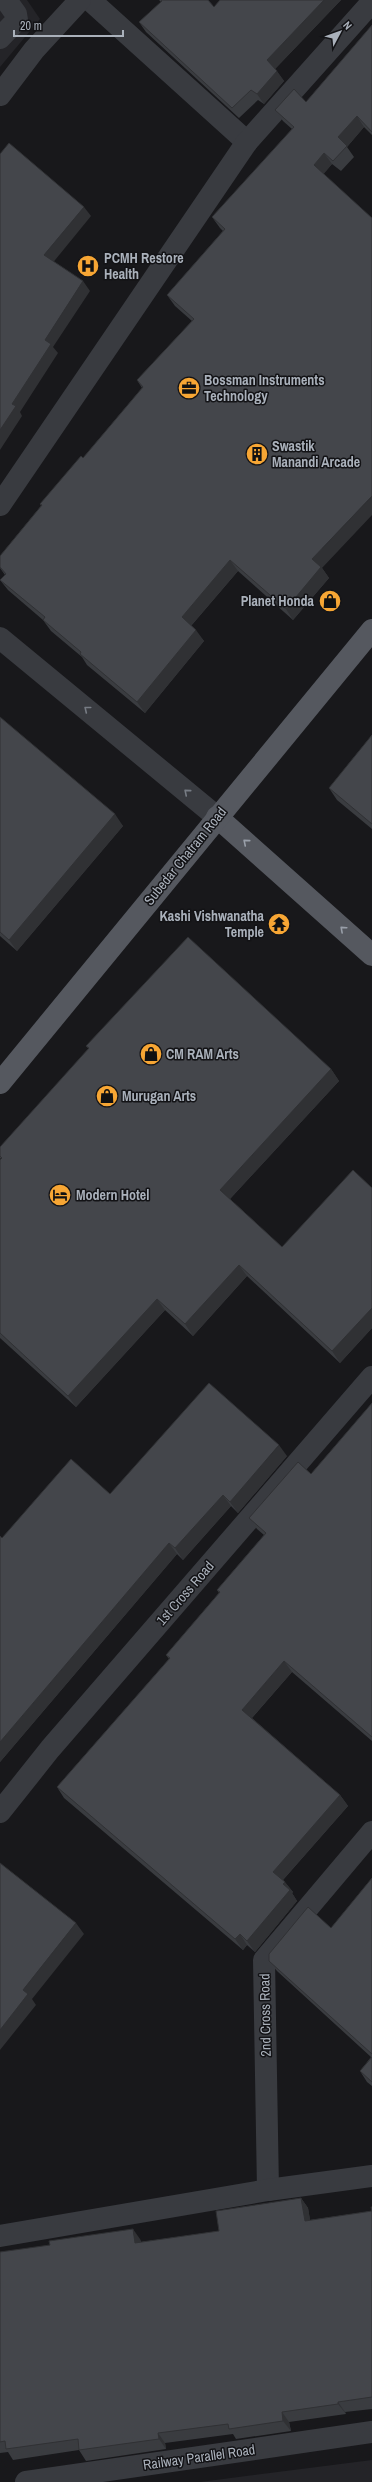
<svg xmlns="http://www.w3.org/2000/svg" width="372" height="2482" font-family="'Archivo Narrow',sans-serif">
<style>
.built{fill:#242428}
.lines{fill:none;stroke-linecap:round;stroke-linejoin:round}
.minor{stroke:#393b40;stroke-width:22}
.major{stroke:#55585f;stroke-width:22}
.wall{fill:#3a3c40}
.shaded-wall{fill:#303134}
.building{fill:#44464b;stroke:#303134}
.oneway{stroke:#777c84}
.oneway2{stroke:#999fa9}
.labels{text-anchor:middle;stroke-width:3;stroke-linejoin:round;paint-order:stroke}
.poi-label{font-size:14px;font-weight:bold;fill:#aab1bb;stroke:#131316;text-anchor:start}
.street-label{font-size:14px;fill:#aab1bb;stroke:#131316}
</style>
<rect width="100%" height="100%" fill="#18181b"/>
<g class="built">
<path d="M 0,0 L 27,0 L 40,19 L 0,67 Z"/>
<path d="M 372,2460 L 372,2482 L 200,2482 Z"/>
</g>
<g class="lines">
<g class="minor">
<path d="M 90,0 L 247,142"/>
<path d="M 0,38 L 17,20 L 16,14 L 6,0"/>
<path d="M 0,95 L 34,50 L 80,0"/>
<path d="M 0,505 L 247,142 L 372,2"/>
<path d="M 0,638 L 217,817"/>
<path d="M 0,1812 L 50,1749 L 372,1377"/>
<path d="M 268,2190 L 264,1960 L 372,1832"/>
<path d="M 0,2236 L 268,2190 L 372,2176"/>
<path d="M 26,2482 L 372,2432"/>
</g>
<g class="major">
<path d="M 217,817 L 372,955"/>
<path d="M 0,1083 L 372,630"/>
</g>
</g>
<g class="wall">
<path d="M 159,0 L 208,0 L 214,7 L 220,0 L 341,0 L 275,69 L 284,81 L 264,104 L 258,100 L 239,118 L 146,32 L 139,22 L 161,2 Z"/>
<path d="M 372,25 L 372,135 L 364,127 L 347,147 L 354,157 L 341,171 L 332,164 L 324,173 L 322,568 L 329,578 L 293,620 L 238,571 L 191,626 L 204,641 L 145,713 L 87,665 L 82,657 L 51,631 L 43,620 L 8,590 L 0,580 L 5,575 L 0,568 L 0,556 L 41,506 L 40,504 L 83,458 L 142,388 L 137,380 L 192,321 L 175,306 L 167,295 L 223,231 L 220,228 L 212,217 L 292,129 L 283,121 L 275,110 L 306,102 Z"/>
<path d="M 0,717 L 123,826 L 17,951 L 0,936 Z"/>
<path d="M 372,735 L 372,829 L 337,800 L 329,788 Z"/>
<path d="M 86,1046 L 331,1069 L 339,1081 L 230,1199 L 282,1247 L 372,1188 L 372,1328 L 340,1363 L 247,1276 L 193,1336 L 165,1310 L 76,1407 L 0,1338 L 0,1160 L 1,1159 L 0,1158 L 0,1147 L 89,1049 Z"/>
<path d="M 372,1403 L 372,1741 L 292,1672 L 252,1718 L 340,1795 L 348,1806 L 283,1880 L 293,1892 L 292,1893 L 297,1901 L 255,1952 L 247,1945 L 243,1950 L 64,1798 L 57,1787 L 169,1659 L 166,1655 L 219,1593 L 217,1590 L 264,1535 L 257,1529 L 249,1518 L 311,1474 Z"/>
<path d="M 287,1456 L 238,1513 L 231,1506 L 183,1560 L 177,1554 L 0,1762 L 2,1538 L 110,1494 Z"/>
<path d="M 372,1878 L 372,2086 L 367,2082 L 360,2071 L 371,2057 L 277,1971 L 269,1961 L 331,1928 Z"/>
<path d="M 301,2198 L 308,2208 L 310,2220 L 372,2211 L 372,2207 L 372,2409 L 345,2412 L 346,2414 L 289,2422 L 291,2431 L 236,2439 L 233,2434 L 165,2443 L 166,2449 L 86,2461 L 79,2450 L 13,2460 L 8,2452 L 0,2453 L 0,2252 L 140,2239 L 141,2242 L 219,2231 Z"/>
</g>
<g class="shaded-wall">
<path d="M 324,0 L 341,0 L 274,70 L 267,60 Z"/>
<path d="M 277,71 L 284,81 L 264,104 L 257,94 Z"/>
<path d="M 357,116 L 364,127 L 347,147 L 338,137 Z"/>
<path d="M 324,153 L 332,164 L 322,176 L 314,165 Z"/>
<path d="M 84,207 L 91,216 L 51,265 L 44,255 Z"/>
<path d="M 83,281 L 90,291 L 53,347 L 58,353 L 20,412 L 22,416 L 0,450 L 0,430 L 12,404 L 45,340 Z"/>
<path d="M 372,496 L 372,515 L 322,568 L 329,578 L 293,620 L 286,609 L 312,559 Z"/>
<path d="M 230,560 L 238,571 L 189,628 L 182,617 Z"/>
<path d="M 196,630 L 204,641 L 145,713 L 137,702 Z"/>
<path d="M 115,814 L 123,826 L 17,951 L 9,940 Z"/>
<path d="M 331,1069 L 339,1081 L 228,1201 L 220,1190 Z"/>
<path d="M 239,1265 L 247,1276 L 193,1336 L 185,1324 Z"/>
<path d="M 157,1299 L 165,1310 L 76,1407 L 68,1396 Z"/>
<path d="M 372,1308 L 372,1328 L 340,1363 L 332,1351 Z"/>
<path d="M 279,1445 L 287,1456 L 238,1513 L 230,1502 Z"/>
<path d="M 223,1495 L 231,1506 L 183,1560 L 175,1548 Z"/>
<path d="M 169,1543 L 177,1554 L 0,1762 L 0,1742 Z"/>
<path d="M 284,1661 L 292,1672 L 249,1721 L 242,1710 Z"/>
<path d="M 340,1795 L 348,1806 L 281,1882 L 273,1872 Z"/>
<path d="M 285,1882 L 293,1892 L 292,1893 L 297,1901 L 255,1952 L 247,1941 Z"/>
<path d="M 76,1923 L 84,1934 L 32,1999 L 36,2005 L 0,2050 L 0,2030 L 23,1990 Z"/>
<path d="M 240,1934 L 247,1945 L 243,1950 L 235,1939 Z"/>
<path d="M 301,2198 L 308,2208 L 312,2231 L 305,2221 Z"/>
<path d="M 133,2229 L 140,2239 L 142,2253 L 135,2243 Z"/>
<path d="M 338,2402 L 345,2412 L 346,2414 L 338,2404 Z"/>
<path d="M 282,2412 L 289,2422 L 291,2431 L 283,2421 Z"/>
<path d="M 158,2433 L 165,2443 L 166,2449 L 159,2439 Z"/>
</g>
<g class="building">
<path d="M 161,0 L 208,0 L 214,7 L 220,0 L 324,0 L 267,60 L 277,71 L 257,94 L 251,90 L 232,108 L 139,22 L 162,1 Z"/>
<path d="M 372,25 L 372,132 L 357,116 L 338,137 L 347,146 L 333,161 L 324,153 L 314,165 L 372,218 L 372,496 L 312,559 L 321,567 L 286,609 L 230,560 L 182,617 L 196,630 L 137,702 L 80,654 L 81,652 L 43,620 L 45,617 L 0,580 L 6,574 L 0,567 L 0,556 L 42,505 L 40,504 L 81,456 L 83,458 L 143,387 L 137,380 L 194,319 L 167,295 L 225,229 L 212,217 L 294,127 L 275,110 L 294,89 L 306,102 Z"/>
<path d="M 9,143 L 84,207 L 44,255 L 83,281 L 45,340 L 51,344 L 12,404 L 16,406 L 0,430 L 0,154 Z"/>
<path d="M 0,717 L 115,814 L 9,940 L 0,932 Z"/>
<path d="M 372,735 L 372,824 L 329,788 Z"/>
<path d="M 188,937 L 331,1069 L 220,1190 L 282,1247 L 353,1170 L 372,1188 L 372,1308 L 332,1351 L 239,1265 L 185,1324 L 157,1299 L 68,1396 L 0,1333 L 0,1160 L 2,1158 L 0,1156 L 0,1147 L 89,1048 L 86,1046 Z"/>
<path d="M 209,1383 L 279,1445 L 230,1502 L 223,1495 L 175,1548 L 169,1543 L 0,1742 L 0,1536 L 2,1538 L 71,1459 L 110,1494 Z"/>
<path d="M 372,1403 L 372,1737 L 284,1661 L 242,1710 L 340,1795 L 273,1872 L 285,1882 L 283,1884 L 290,1890 L 247,1941 L 240,1934 L 235,1939 L 57,1787 L 170,1658 L 166,1655 L 220,1592 L 217,1590 L 266,1533 L 249,1518 L 298,1462 L 311,1474 Z"/>
<path d="M 0,1863 L 76,1923 L 23,1990 L 28,1994 L 0,2030 Z"/>
<path d="M 372,1878 L 372,2054 L 269,1961 L 269,1954 L 308,1907 L 331,1928 Z"/>
<path d="M 372,2057 L 372,2082 L 360,2071 Z"/>
<path d="M 301,2198 L 305,2221 L 372,2211 L 371,2207 L 372,2207 L 372,2397 L 338,2402 L 338,2404 L 282,2412 L 283,2421 L 229,2429 L 228,2424 L 158,2433 L 159,2439 L 79,2450 L 78,2439 L 6,2449 L 5,2441 L 0,2442 L 0,2252 L 50,2245 L 49,2241 L 133,2229 L 135,2243 L 219,2231 L 216,2211 Z"/>
</g>
<defs><path id="oneway-chevron" d="M-2-3.5L2.5 0L-2 3.5" fill="none" stroke-width="1.6" stroke-linecap="round" stroke-linejoin="round"/></defs>
<g class="oneway">
<use href="#oneway-chevron" transform="translate(87 709) rotate(-141)"/>
<use href="#oneway-chevron" transform="translate(187 792) rotate(-140)"/>
</g>
<g class="oneway2">
<use href="#oneway-chevron" transform="translate(246 842) rotate(-140)"/>
<use href="#oneway-chevron" transform="translate(343 929) rotate(-138)"/>
</g>
<defs>
<g id="hospital-disc" transform="scale(1.15)"><circle r="9.5" fill="#f7a634" stroke="#131316"/><path d="M-5-5h3v3.5h4V-5h3V5h-3V1.5h-4V5h-3Z" fill="#111"/></g>
<g id="office-disc" transform="scale(1.15)"><circle r="9.5" fill="#f7a634" stroke="#131316"/><path d="M-6-3h4V-5.5h4V-3h4V5H-6ZM-1-4.5V-3h2v-1.5ZM-6 0V1H6V0Z" fill="#111"/></g>
<g id="building-disc" transform="scale(1.15)"><circle r="9.5" fill="#f7a634" stroke="#131316"/><path d="M-4-6H4V6H1V3H-1V6H-4ZM-2.5-4.3h1.7v1.8h-1.7ZM.8-4.3h1.7v1.8H.8ZM-2.5-1h1.7V.8h-1.7ZM.8-1h1.7V.8H.8Z" fill="#111"/></g>
<g id="shop-disc" transform="scale(1.15)"><circle r="9.5" fill="#f7a634" stroke="#131316"/><path d="M-5-2.5h2.3a2.7 3.5 0 0 1 5.4 0H5L5.5 6h-11ZM-1.5-2.5h3a1.5 2.3 0 0 0-3 0Z" fill="#111"/></g>
<g id="temple-disc" transform="scale(1.15)"><circle r="9.5" fill="#f7a634" stroke="#131316"/><path d="M0-6L5-2H3V0L6.5 2.5H4V6H1.5V3h-3V6H-4V2.5H-6.5L-3 0V-2H-5Z" fill="#111"/></g>
<g id="hotel-disc" transform="scale(1.15)"><circle r="9.5" fill="#f7a634" stroke="#131316"/><path d="M-6-4.5h1.5V1H6V5H4.5V3h-9V5H-6ZM-4 0a1.8 1.8 0 1 1 3.6 0ZM.5 0V-2.5h3Q6-2.5 6 0Z" fill="#111"/></g>
</defs>
<g fill-rule="evenodd">
<use href="#hospital-disc" x="88" y="266"/>
<use href="#office-disc" x="189" y="388"/>
<use href="#building-disc" x="257" y="454"/>
<use href="#shop-disc" x="330" y="601"/>
<use href="#temple-disc" x="279" y="924"/>
<use href="#shop-disc" x="151" y="1054"/>
<use href="#shop-disc" x="107" y="1096"/>
<use href="#hotel-disc" x="60" y="1195"/>
</g>
<g class="labels">
<g class="poi-label">
<text x="104" y="263">PCMH Restore<tspan x="104" dy="16">Health</tspan></text>
<text x="204" y="385">Bossman Instruments<tspan x="204" dy="16">Technology</tspan></text>
<text x="272" y="451">Swastik<tspan x="272" dy="16">Manandi Arcade</tspan></text>
<text x="314" y="606" text-anchor="end">Planet Honda</text>
<text x="264" y="921" text-anchor="end">Kashi Vishwanatha<tspan x="264" dy="16">Temple</tspan></text>
<text x="166" y="1059">CM RAM Arts</text>
<text x="122" y="1101">Murugan Arts</text>
<text x="76" y="1200">Modern Hotel</text>
</g>
<g class="street-label">
<text transform="translate(185 856) rotate(-51)" y="5">Subedar Chatram Road</text>
<text transform="translate(185 1593) rotate(-49)" y="5">1st Cross Road</text>
<text transform="translate(265 2015) rotate(-91)" y="5">2nd Cross Road</text>
<text transform="translate(199 2457) rotate(-8)" y="5">Railway Parallel Road</text>
</g>
</g>
<g transform="translate(340 32) rotate(49)" stroke="#131316" stroke-width="3" paint-order="stroke">
<path d="M0-3L7 15L0 10L-7 15Z" fill="#aab1bb"/>
<text y="-6" font-size="11" font-weight="bold" text-anchor="middle" fill="#aab1bb">N</text>
</g>
<path d="M14 30v6h109v-6" fill="none" stroke="#aab1bb" stroke-width="2"/>
<text x="20" y="30" font-size="12" fill="#aab1bb" stroke="#131316" stroke-width="3" paint-order="stroke">20 m</text>
</svg>
